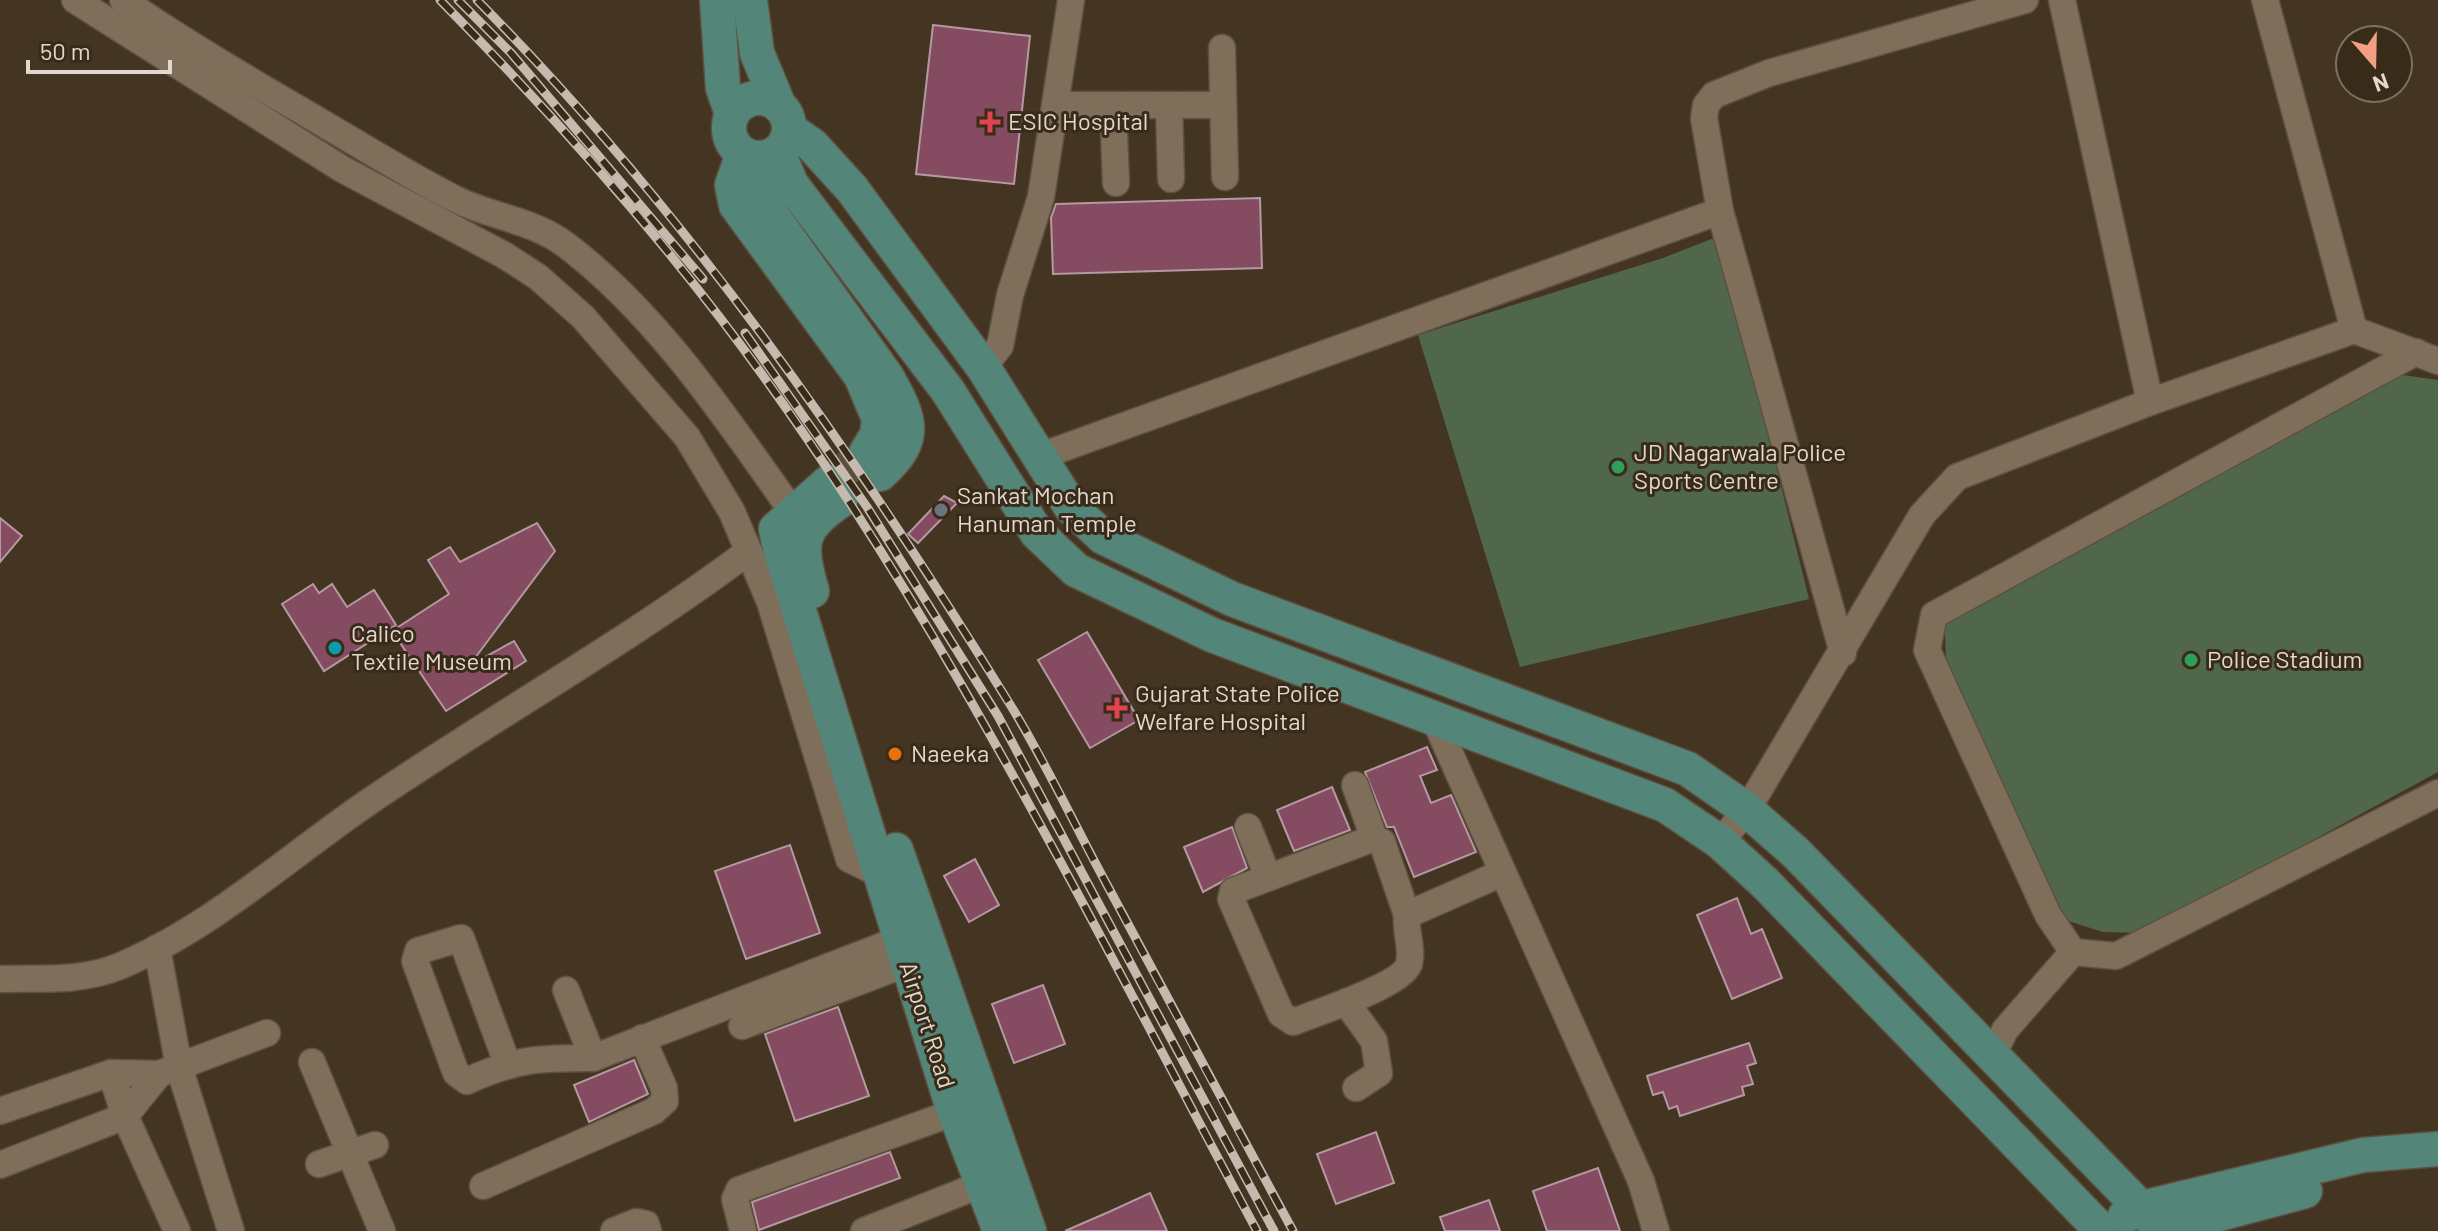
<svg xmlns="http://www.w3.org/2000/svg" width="2438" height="1231" font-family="Barlow,sans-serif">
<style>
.green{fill:#50674c}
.building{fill:#854b61;stroke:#b599a2;stroke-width:2}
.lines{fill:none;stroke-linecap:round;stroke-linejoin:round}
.major-tunnel{stroke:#5c4d3c;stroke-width:34;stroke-dasharray:34 17;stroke-linecap:butt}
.minor-casing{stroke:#5e5141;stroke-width:29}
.major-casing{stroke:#5e5141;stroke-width:37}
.minor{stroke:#7f6e5a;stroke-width:26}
.major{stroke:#548579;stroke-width:34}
.rail-casing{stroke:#c5baad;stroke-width:9}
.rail{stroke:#392b19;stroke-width:6;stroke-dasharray:18;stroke-linecap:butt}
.health-dot{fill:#e0444e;stroke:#392b19;stroke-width:3}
.leisure-dot{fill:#2e9e5b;stroke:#392b19;stroke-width:3}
.worship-dot{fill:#6b7280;stroke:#392b19;stroke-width:3}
.culture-dot{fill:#0f9aa8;stroke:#392b19;stroke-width:3}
.food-dot{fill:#e8710a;stroke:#392b19;stroke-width:3}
.labels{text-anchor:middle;stroke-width:6;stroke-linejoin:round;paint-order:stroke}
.poi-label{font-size:24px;fill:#e2d8cd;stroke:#392b19;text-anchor:start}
.street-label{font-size:24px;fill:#e2d8cd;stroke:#392b19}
</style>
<rect width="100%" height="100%" fill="#443523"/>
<g class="green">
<path d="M 1719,236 L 1809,599 L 1520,667 L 1418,335 L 1663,258 Z"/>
<path d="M 2403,375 L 2438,380 L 2438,772 L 2142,933 L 2103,932 L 2065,920 L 1947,679 L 1944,613 L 2373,386 Z"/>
</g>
<g class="building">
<path d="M 933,25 L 1030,36 L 1014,184 L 916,174 Z"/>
<path d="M 1260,198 L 1262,268 L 1053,274 L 1051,218 L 1056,204 Z"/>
<path d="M 944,496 L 957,503 L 918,543 L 908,534 Z"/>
<path d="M 0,518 L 22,536 L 0,562 Z"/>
<path d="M 537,523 L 555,551 L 469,666 L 514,641 L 526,661 L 446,711 L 392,631 L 449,594 L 428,560 L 450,547 L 460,562 Z"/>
<path d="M 313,584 L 319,593 L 332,584 L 347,607 L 374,590 L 396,625 L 324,671 L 282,604 Z"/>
<path d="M 1087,632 L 1139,720 L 1090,748 L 1038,660 Z"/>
<path d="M 1427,747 L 1437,770 L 1420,776 L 1431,803 L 1451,795 L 1476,852 L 1414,877 L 1394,827 L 1387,827 L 1365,772 Z"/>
<path d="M 1332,787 L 1350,830 L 1294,851 L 1277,810 Z"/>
<path d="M 1232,827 L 1247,868 L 1203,892 L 1184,847 Z"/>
<path d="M 790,845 L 820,933 L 746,959 L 715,871 Z"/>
<path d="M 975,859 L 999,905 L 969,922 L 944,876 Z"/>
<path d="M 1737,898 L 1751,934 L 1762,929 L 1782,978 L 1732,999 L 1697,915 Z"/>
<path d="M 1043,985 L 1065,1044 L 1014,1063 L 992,1004 Z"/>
<path d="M 838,1007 L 869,1096 L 795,1121 L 765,1034 Z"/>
<path d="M 1749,1043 L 1756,1063 L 1747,1066 L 1753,1084 L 1742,1087 L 1744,1095 L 1680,1116 L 1677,1106 L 1669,1109 L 1663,1092 L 1653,1095 L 1647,1076 Z"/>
<path d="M 634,1060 L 648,1094 L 589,1122 L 574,1085 Z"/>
<path d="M 1376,1132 L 1394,1183 L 1336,1204 L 1317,1154 Z"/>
<path d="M 890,1152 L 900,1178 L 759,1230 L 752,1202 Z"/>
<path d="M 1598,1168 L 1620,1231 L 1547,1231 L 1533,1191 Z"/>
<path d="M 1150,1193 L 1167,1231 L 1065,1231 L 1111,1211 Z"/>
<path d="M 1489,1200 L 1500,1231 L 1445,1231 L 1440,1217 Z"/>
</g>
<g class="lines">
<path class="major-tunnel" d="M 829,482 L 866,453"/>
<g class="minor-casing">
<g id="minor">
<path d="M 75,0 L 342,169 L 504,255 L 538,277 L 583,317 L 687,437 L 732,512 L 770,602 L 849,859 L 880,874 L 890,870"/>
<path d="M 123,0 C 188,45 256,84 324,124 C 367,149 410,176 455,199 C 491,217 533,220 566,245 C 658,315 726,418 792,511"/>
<path d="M 2062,0 L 2150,402"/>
<path d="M 2265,0 L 2354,330"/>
<path d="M 1222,48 L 1225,177"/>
<path d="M 1058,105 L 1223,105"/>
<path d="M 1113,105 L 1116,183"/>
<path d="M 1169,105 L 1171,179"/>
<path d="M 1720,211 L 1704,118 L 1706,105 L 1714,95 L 1769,73 L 2025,0"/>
<path d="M 2416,352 L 1934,615 L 1927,650 L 2048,915 L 2073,952 L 2116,956 L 2438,793"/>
<path d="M 983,367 L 1000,346 L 1010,295 L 1041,197 L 1071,0"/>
<path d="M 1041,456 L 1720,211 L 1843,653"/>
<path d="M 1434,718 L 1641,1181 L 1656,1231"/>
<path d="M 1355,785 L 1374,838 L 1382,842 L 1407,915 L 1502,873"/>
<path d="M 1248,827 L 1268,877"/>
<path d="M 1374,838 L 1233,891 L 1231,899 L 1281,1014 L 1293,1022 C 1316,1013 1402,985 1409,964 C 1413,948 1405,931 1407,915"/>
<path d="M 1720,842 L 1747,810 L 1922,515 L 1957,477 L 2150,402 L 2354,330 L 2438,361"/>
<path d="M 157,948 L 179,1067 L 231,1231"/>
<path d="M 0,979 C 40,978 82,982 120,966 C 213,927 290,855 373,799 C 497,715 629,641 749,551"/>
<path d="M 566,990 L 593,1058"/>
<path d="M 1346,1002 L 1374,1041 L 1379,1073 L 1356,1088"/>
<path d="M 742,1026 L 908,963"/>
<path d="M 1992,1056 L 2005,1030 L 2073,952"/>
<path d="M 312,1062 L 382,1231"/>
<path d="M 507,1063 L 461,938 L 418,951 L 415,961 L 456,1073 L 467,1081 C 518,1058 539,1058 593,1058 L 900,939"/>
<path d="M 0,1111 L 111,1073 L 159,1074"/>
<path d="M 319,1164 L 375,1145"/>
<path d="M 0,1165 L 125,1116 L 111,1073"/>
<path d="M 483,1186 L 654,1111 L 665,1101 L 664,1088 L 642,1038"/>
<path d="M 177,1231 L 125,1116 L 159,1074 L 267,1033"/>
<path d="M 614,1231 L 636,1222 L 646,1224 L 648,1231"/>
<path d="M 743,1231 L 735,1199 L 739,1190 L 955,1112"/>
<path d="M 864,1231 L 982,1184"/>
</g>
</g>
<g class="major-casing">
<g id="major">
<path d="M 717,0 L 723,88 L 732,114"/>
<path d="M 750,0 L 757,53 L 779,106"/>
<circle cx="759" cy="128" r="30"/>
<path d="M 790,130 L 812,145 L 852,189 L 983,367 L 1071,507 L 1103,537 L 1232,599 L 1688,769 L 1747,810 L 1796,853 L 2163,1231"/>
<path d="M 778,152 L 791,184 L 948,391 L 1037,533 L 1076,570 L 1212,635 L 1665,805 L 1720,842 L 1765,883 L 2102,1231"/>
<path d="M 743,154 L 732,185 L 736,205 L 861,376 L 879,419 L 877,435 L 866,453"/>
<path d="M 760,158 L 763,192 L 771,214 L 887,377 C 911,420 919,439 880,474"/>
<path d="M 829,482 L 776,529 L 780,549 L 950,1099 L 1000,1231"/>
<path d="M 812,591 C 798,545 799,528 840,501"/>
<path d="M 896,850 L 1029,1231"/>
<path d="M 2125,1216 L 2142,1208 L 2363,1155 L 2438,1149"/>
<path d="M 2155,1231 L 2305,1191"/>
</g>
</g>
<use href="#minor" class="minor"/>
<use href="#major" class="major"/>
<g class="rail-casing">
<g id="rail">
<path d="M 440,0 C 539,100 635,207 721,319 C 933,597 1092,924 1257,1231"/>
<path d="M 458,0 L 511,53 L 703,279"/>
<path d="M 477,0 C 685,210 856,455 1011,706 C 1046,763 1074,824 1106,883 C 1168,999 1230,1115 1293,1231"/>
<path d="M 745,333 L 867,507 L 998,716 L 1274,1231"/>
</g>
</g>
<use href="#rail" class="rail"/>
</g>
<g class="health-dot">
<path d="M986 110h8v8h8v8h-8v8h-8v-8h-8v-8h8z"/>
<path d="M1113 696h8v8h8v8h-8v8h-8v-8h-8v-8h8z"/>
</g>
<g class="leisure-dot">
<circle cx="1618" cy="467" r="8"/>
<circle cx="2191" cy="660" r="8"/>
</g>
<circle class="worship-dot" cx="941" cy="510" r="8"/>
<circle class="culture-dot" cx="335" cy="648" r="8"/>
<circle class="food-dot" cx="895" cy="754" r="8"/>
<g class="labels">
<g class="poi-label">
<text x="1008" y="130">ESIC Hospital</text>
<text x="1634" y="461">JD Nagarwala Police<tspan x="1634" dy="28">Sports Centre</tspan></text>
<text x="957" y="504">Sankat Mochan<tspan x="957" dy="28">Hanuman Temple</tspan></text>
<text x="351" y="642">Calico<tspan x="351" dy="28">Textile Museum</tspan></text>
<text x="2207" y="668">Police Stadium</text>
<text x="1135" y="702">Gujarat State Police<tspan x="1135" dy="28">Welfare Hospital</tspan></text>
<text x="911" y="762">Naeeka</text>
</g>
<g class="street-label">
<text transform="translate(927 1025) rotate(72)" y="8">Airport Road</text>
</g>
</g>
<g transform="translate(2374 64) rotate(160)"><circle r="38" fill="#392b19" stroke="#7d7061" stroke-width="2"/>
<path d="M0-6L14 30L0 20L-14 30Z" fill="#f39f83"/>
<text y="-12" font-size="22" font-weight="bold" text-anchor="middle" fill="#e2d8cd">N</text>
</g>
<path d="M28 60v12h142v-12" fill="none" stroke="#e2d8cd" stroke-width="4"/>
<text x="40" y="60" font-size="24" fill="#e2d8cd" stroke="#392b19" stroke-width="6" paint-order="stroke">50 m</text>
</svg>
